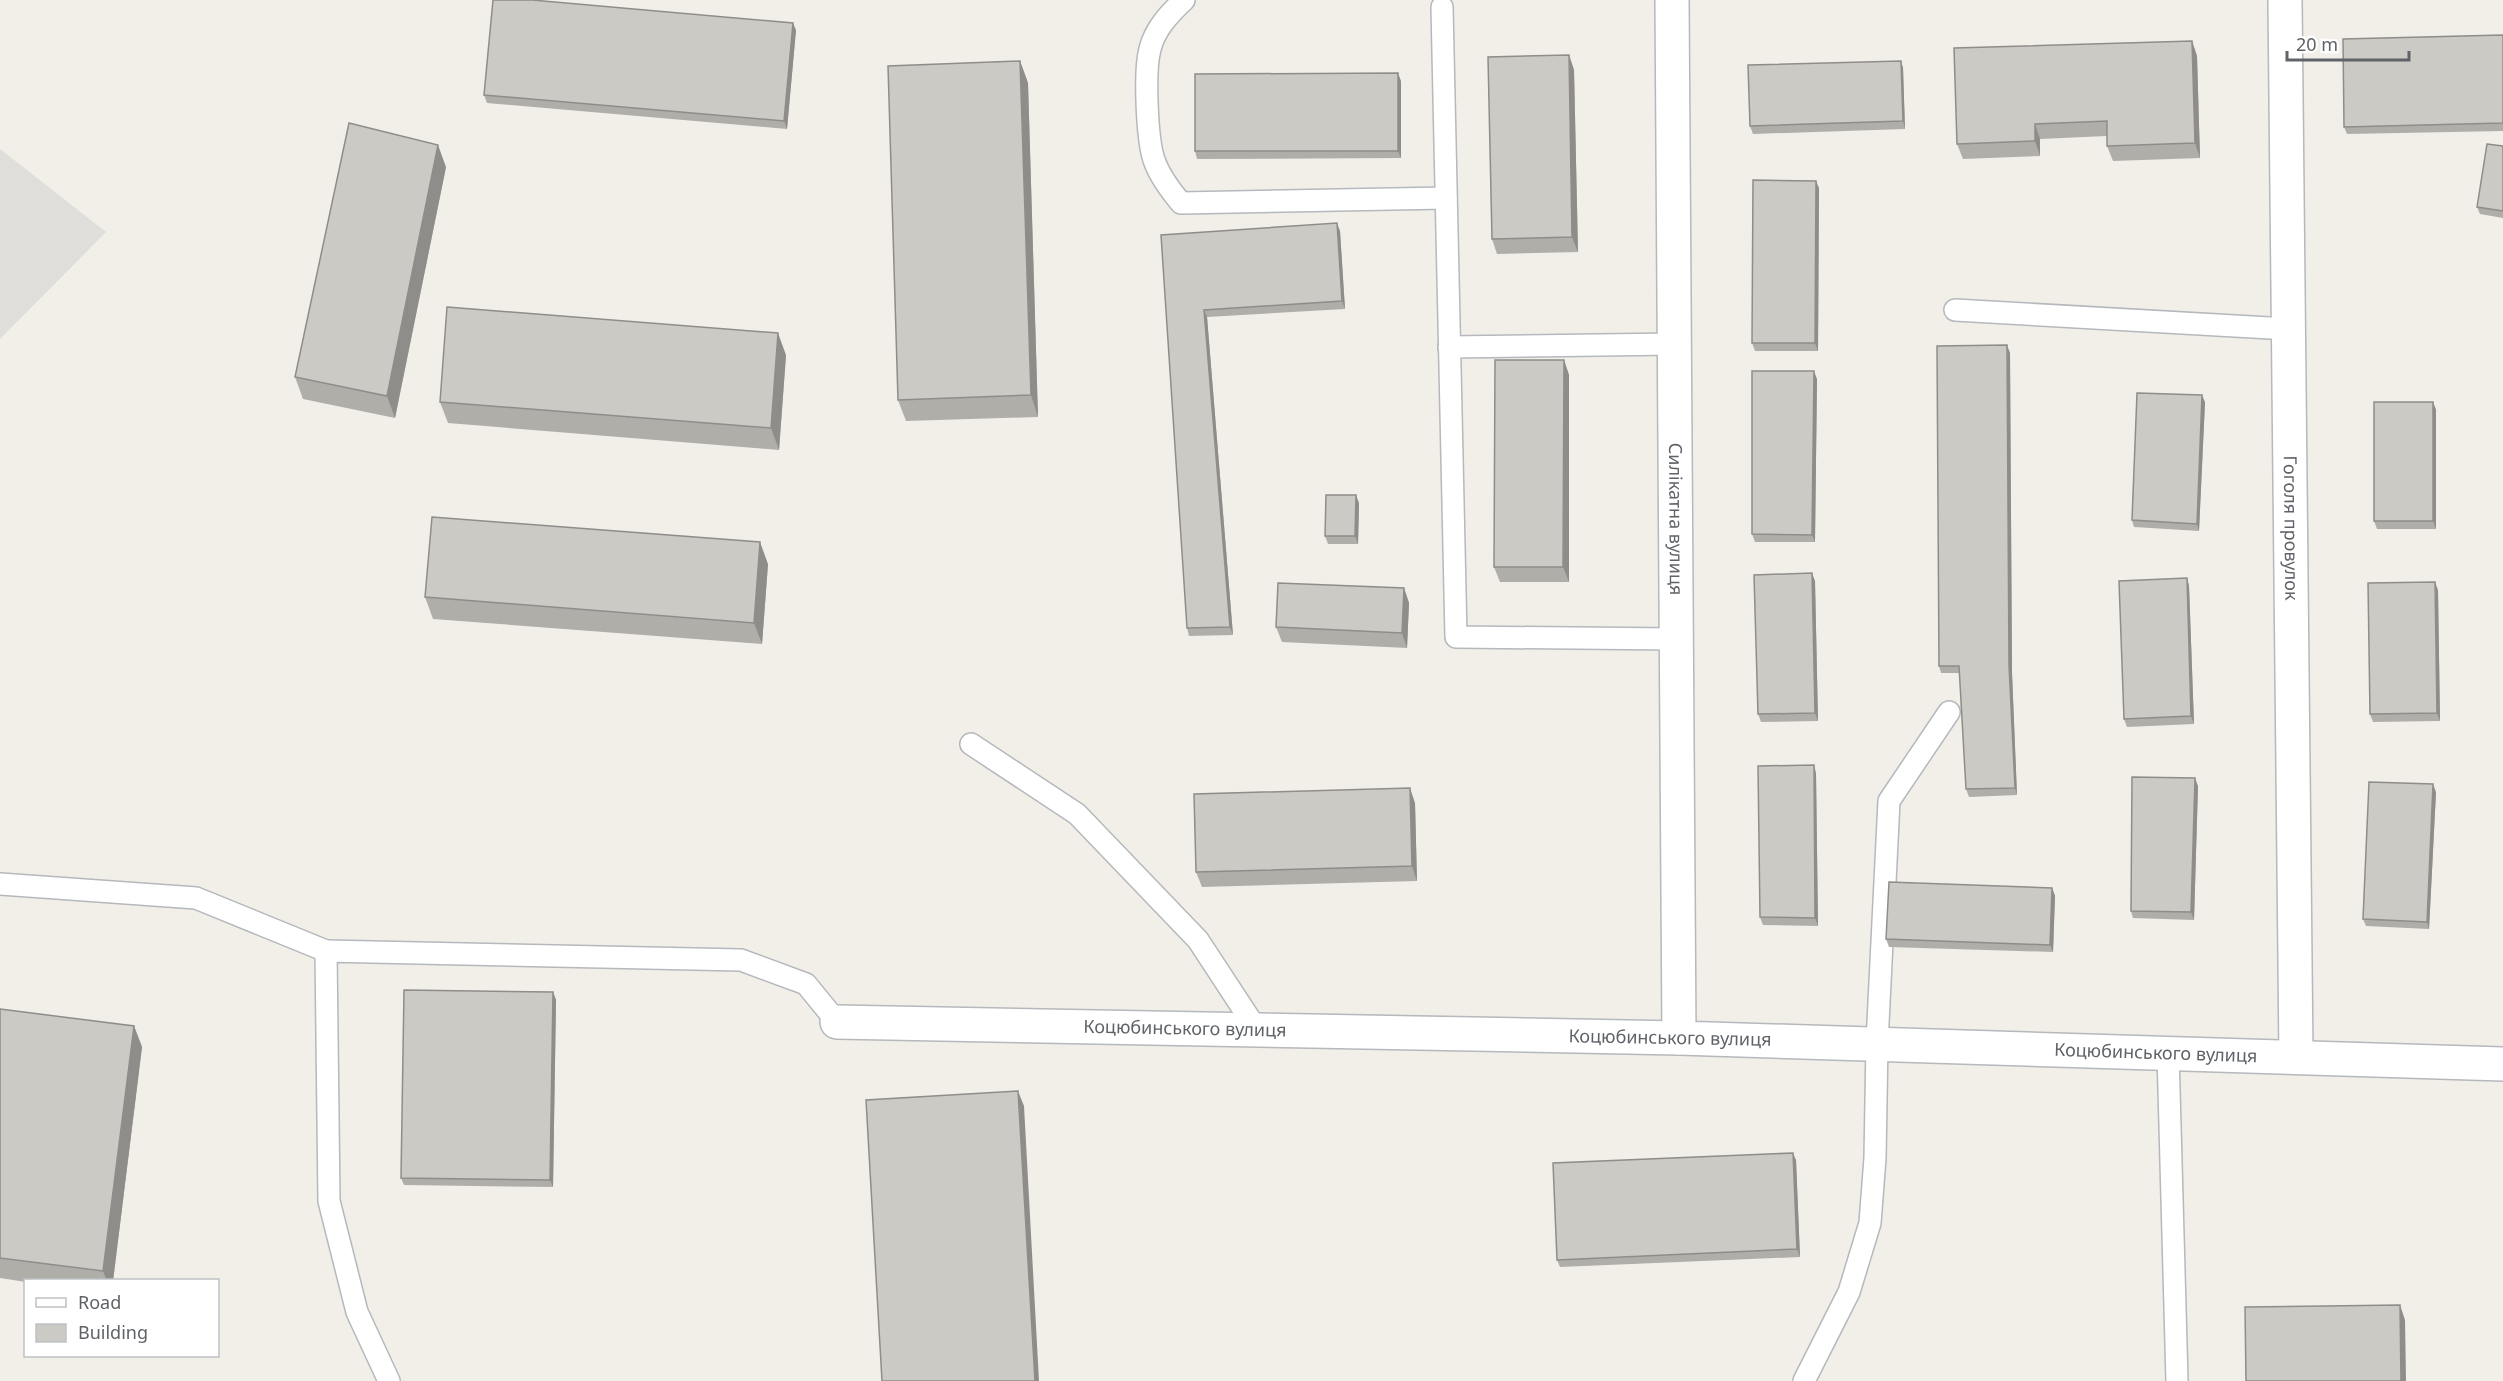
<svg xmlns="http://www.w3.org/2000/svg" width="2503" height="1381" font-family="'Noto Sans',sans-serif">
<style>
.industrial{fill:#e0deda}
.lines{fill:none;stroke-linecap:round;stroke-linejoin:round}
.service-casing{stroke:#b5b8bc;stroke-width:24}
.minor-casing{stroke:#b5b8bc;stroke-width:36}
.tertiary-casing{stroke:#b5b8bc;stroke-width:36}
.service{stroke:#fff;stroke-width:21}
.minor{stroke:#fff;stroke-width:33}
.tertiary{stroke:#fff;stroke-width:33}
.wall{fill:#afaea9}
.shaded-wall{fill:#8f8d8a}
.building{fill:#cccac5;stroke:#8f8d8a;stroke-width:1.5}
.labels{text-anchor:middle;stroke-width:4.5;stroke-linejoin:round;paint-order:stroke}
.street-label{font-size:18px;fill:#5f6368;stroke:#fff}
</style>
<rect width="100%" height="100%" fill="#f1efe8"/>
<path class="industrial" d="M 0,149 L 106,232 L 0,339 Z"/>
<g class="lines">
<g class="service-casing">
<g id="service">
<path d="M 1184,0 C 1169,14 1155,29 1150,49 C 1144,71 1147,139 1154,160 C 1160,177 1170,190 1181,203 L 1446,198"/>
<path d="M 1442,7 L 1456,637 L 1676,639"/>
<path d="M 1955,310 L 2288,329"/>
<path d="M 1449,347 L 1675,344"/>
<path d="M 971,744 L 1077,814 L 1198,940 L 1257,1030"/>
<path d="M 0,884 L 196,898 L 326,951"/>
<path d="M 2168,1053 L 2177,1381"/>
<path d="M 389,1381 L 357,1312 L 329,1201 L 326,951 L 741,960 L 806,984 L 837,1022"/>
<path d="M 1804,1381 L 1849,1292 L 1870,1223 L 1875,1158 L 1877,1043 L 1889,801 L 1949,712"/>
</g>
</g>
<g class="minor-casing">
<g id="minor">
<path id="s1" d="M 2285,0 L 2296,1057"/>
<path id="s2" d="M 837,1022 L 1679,1038"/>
</g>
</g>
<g class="tertiary-casing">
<g id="tertiary">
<path id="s3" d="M 1672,0 L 1679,1038 L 2503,1064"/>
</g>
</g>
<use href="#service" class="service"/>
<use href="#minor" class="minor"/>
<use href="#tertiary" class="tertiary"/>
</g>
<g class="wall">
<path d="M 796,30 L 787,129 L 487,103 L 484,95 Z"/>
<path d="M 2503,35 L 2503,131 L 2347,134 L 2344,127 Z"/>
<path d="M 2192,41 L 2197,56 L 2200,158 L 2113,161 L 2107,146 L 2107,136 L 2040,139 L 2040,156 L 1963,159 L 1957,144 Z"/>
<path d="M 1569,55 L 1574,70 L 1578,252 L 1497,254 L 1492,239 Z"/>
<path d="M 1020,61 L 1028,83 L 1038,417 L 906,421 L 898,400 Z"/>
<path d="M 1901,61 L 1903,68 L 1905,129 L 1753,134 L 1750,126 Z"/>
<path d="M 1401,81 L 1401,158 L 1197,159 L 1195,151 Z"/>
<path d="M 2503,146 L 2503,218 L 2480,214 L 2477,207 Z"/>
<path d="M 446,167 L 395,418 L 303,399 L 295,377 Z"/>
<path d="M 1819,188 L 1818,351 L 1755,351 L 1752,343 Z"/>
<path d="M 1340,231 L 1345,309 L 1207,317 L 1233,635 L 1189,636 L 1187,628 L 1161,235 Z"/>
<path d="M 2010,353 L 2012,673 L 2017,795 L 1969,797 L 1966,789 L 1960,673 L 1941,673 L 1939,666 Z"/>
<path d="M 786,355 L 779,450 L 448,423 L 440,402 Z"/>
<path d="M 1564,360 L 1569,375 L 1569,582 L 1500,582 L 1494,567 Z"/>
<path d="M 1817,379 L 1815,542 L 1755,542 L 1752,534 Z"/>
<path d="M 2205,402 L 2199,531 L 2134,527 L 2132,520 Z"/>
<path d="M 2433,402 L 2436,410 L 2436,529 L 2377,529 L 2374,521 Z"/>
<path d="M 1359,503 L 1358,544 L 1328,544 L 1325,536 Z"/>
<path d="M 768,564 L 762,644 L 433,619 L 425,597 Z"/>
<path d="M 2187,578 L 2189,586 L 2194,724 L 2127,727 L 2124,719 Z"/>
<path d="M 1815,581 L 1818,721 L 1761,722 L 1758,714 Z"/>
<path d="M 1404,588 L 1409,603 L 1407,648 L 1282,642 L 1276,627 Z"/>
<path d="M 2438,590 L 2440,721 L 2373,722 L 2370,714 Z"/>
<path d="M 1816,773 L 1818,926 L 1763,925 L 1760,917 Z"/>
<path d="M 2198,786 L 2194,920 L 2133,918 L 2131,911 Z"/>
<path d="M 2436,792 L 2429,929 L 2366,926 L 2363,919 Z"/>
<path d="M 1415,803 L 1417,881 L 1202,887 L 1196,872 Z"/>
<path d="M 2052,888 L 2055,896 L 2053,952 L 1889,947 L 1886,939 Z"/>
<path d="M 553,992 L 556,1000 L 553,1187 L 404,1185 L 401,1178 Z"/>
<path d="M 0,1009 L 134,1026 L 142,1047 L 113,1281 L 26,1281 L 26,1282 L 0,1278 Z"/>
<path d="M 1796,1160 L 1800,1257 L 1560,1267 L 1557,1260 Z"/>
</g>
<g class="shaded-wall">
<path d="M 793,23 L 796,30 L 787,129 L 784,121 Z"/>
<path d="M 2192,41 L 2197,56 L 2200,158 L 2195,143 Z"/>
<path d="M 1569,55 L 1574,70 L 1578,252 L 1572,237 Z"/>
<path d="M 1020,61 L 1028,83 L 1038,417 L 1031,395 Z"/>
<path d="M 1901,61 L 1903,68 L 1905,129 L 1903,121 Z"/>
<path d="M 1398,73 L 1401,81 L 1401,158 L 1398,151 Z"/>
<path d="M 2035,124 L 2040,139 L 2040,156 L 2035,141 Z"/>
<path d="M 438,145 L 446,167 L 395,418 L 387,396 Z"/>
<path d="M 1816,181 L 1819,188 L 1818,351 L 1815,343 Z"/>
<path d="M 1337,223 L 1340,231 L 1345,309 L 1342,301 Z"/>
<path d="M 1204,310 L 1207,317 L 1233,635 L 1230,627 Z"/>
<path d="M 778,333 L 786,355 L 779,450 L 771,428 Z"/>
<path d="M 2007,345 L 2010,353 L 2012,673 L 2017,795 L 2015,788 L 2009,665 Z"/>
<path d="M 1564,360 L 1569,375 L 1569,582 L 1563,567 Z"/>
<path d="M 1814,371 L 1817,379 L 1815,542 L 1812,535 Z"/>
<path d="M 2202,395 L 2205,402 L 2199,531 L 2197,524 Z"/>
<path d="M 2433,402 L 2436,410 L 2436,529 L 2433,521 Z"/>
<path d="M 1356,495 L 1359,503 L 1358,544 L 1355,536 Z"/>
<path d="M 760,542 L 768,564 L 762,644 L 754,623 Z"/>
<path d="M 1812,573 L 1815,581 L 1818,721 L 1815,713 Z"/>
<path d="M 2187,578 L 2189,586 L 2194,724 L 2191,716 Z"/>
<path d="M 2435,582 L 2438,590 L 2440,721 L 2437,713 Z"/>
<path d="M 1404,588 L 1409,603 L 1407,648 L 1402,633 Z"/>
<path d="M 1814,765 L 1816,773 L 1818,926 L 1815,918 Z"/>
<path d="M 2195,778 L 2198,786 L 2194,920 L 2191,912 Z"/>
<path d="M 2433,784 L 2436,792 L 2429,929 L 2427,922 Z"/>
<path d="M 1410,788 L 1415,803 L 1417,881 L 1412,866 Z"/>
<path d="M 2052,888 L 2055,896 L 2053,952 L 2050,945 Z"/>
<path d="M 553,992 L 556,1000 L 553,1187 L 550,1180 Z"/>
<path d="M 134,1026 L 142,1047 L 113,1281 L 107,1281 L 103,1271 Z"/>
<path d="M 1018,1091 L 1024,1106 L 1039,1381 L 1035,1381 Z"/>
<path d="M 1793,1153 L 1796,1160 L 1800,1257 L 1797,1249 Z"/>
<path d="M 2400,1305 L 2405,1320 L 2406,1381 L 2401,1381 Z"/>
</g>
<g class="building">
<path d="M 493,0 L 532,0 L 793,23 L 784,121 L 484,95 Z"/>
<path d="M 2503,35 L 2503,123 L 2344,127 L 2343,39 Z"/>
<path d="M 2192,41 L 2195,143 L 2107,146 L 2107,121 L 2035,124 L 2035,141 L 1957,144 L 1954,48 Z"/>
<path d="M 1569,55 L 1572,237 L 1492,239 L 1488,57 Z"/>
<path d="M 1020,61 L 1031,395 L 898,400 L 888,66 Z"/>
<path d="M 1901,61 L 1903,121 L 1750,126 L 1748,65 Z"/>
<path d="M 1398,73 L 1398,151 L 1195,151 L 1195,74 Z"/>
<path d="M 349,123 L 438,145 L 387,396 L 295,377 Z"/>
<path d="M 2487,144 L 2503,146 L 2503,211 L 2477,207 Z"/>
<path d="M 1753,180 L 1816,181 L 1815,343 L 1752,343 Z"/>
<path d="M 1337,223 L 1342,301 L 1204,310 L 1230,627 L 1187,628 L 1161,235 Z"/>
<path d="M 447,307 L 778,333 L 771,428 L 440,402 Z"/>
<path d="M 2007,345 L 2009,665 L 2015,788 L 1966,789 L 1959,666 L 1939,666 L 1937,346 Z"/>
<path d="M 1495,360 L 1564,360 L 1563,567 L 1494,567 Z"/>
<path d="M 1752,371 L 1814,371 L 1812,535 L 1752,534 Z"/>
<path d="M 2137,393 L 2202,395 L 2197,524 L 2132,520 Z"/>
<rect x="2374" y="402" width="59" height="119"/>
<path d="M 1326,495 L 1356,495 L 1355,536 L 1325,536 Z"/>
<path d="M 432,517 L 760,542 L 754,623 L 425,597 Z"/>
<path d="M 1812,573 L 1815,713 L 1758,714 L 1754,575 Z"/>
<path d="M 2187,578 L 2191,716 L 2124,719 L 2119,581 Z"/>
<path d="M 2435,582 L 2437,713 L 2370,714 L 2368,583 Z"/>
<path d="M 1278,583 L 1404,588 L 1402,633 L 1276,627 Z"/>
<path d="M 1814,765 L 1815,918 L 1760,917 L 1758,766 Z"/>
<path d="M 2132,777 L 2195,778 L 2191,912 L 2131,911 Z"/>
<path d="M 2369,782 L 2433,784 L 2427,922 L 2363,919 Z"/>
<path d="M 1410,788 L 1412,866 L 1196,872 L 1194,794 Z"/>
<path d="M 1889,882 L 2052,888 L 2050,945 L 1886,939 Z"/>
<path d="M 404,990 L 553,992 L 550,1180 L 401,1178 Z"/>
<path d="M 0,1009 L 134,1026 L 103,1271 L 0,1258 Z"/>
<path d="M 1018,1091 L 1035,1381 L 882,1381 L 866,1100 Z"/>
<path d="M 1793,1153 L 1797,1249 L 1557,1260 L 1553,1163 Z"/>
<path d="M 2400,1305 L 2401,1381 L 2246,1381 L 2245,1307 Z"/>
</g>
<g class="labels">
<g class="street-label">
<text dy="6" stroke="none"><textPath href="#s3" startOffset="519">Силікатна вулиця</textPath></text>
<text dy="6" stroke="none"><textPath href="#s1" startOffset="528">Гоголя провулок</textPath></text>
<text dy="6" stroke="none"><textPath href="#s2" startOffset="348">Коцюбинського вулиця</textPath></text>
<text transform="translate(1670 1038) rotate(1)" y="6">Коцюбинського вулиця</text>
<text dy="6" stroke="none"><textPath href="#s3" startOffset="1515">Коцюбинського вулиця</textPath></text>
</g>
</g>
<rect x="24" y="1279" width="195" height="78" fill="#ffffff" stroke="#bfc1c3" stroke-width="1.5"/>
<rect x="36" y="1298" width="30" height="9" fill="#ffffff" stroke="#bfc1c3" stroke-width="1.5"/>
<text x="78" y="1309" font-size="18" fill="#5f6368">Road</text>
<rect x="36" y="1324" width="30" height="18" fill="#cccac5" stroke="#bfc1c3" stroke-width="1.5"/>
<text x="78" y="1339" font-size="18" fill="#5f6368">Building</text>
<path d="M2287 51v9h122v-9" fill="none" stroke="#5f6368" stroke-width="3"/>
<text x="2296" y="51" font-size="18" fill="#5f6368" stroke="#ffffff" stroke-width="4.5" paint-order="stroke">20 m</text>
</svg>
